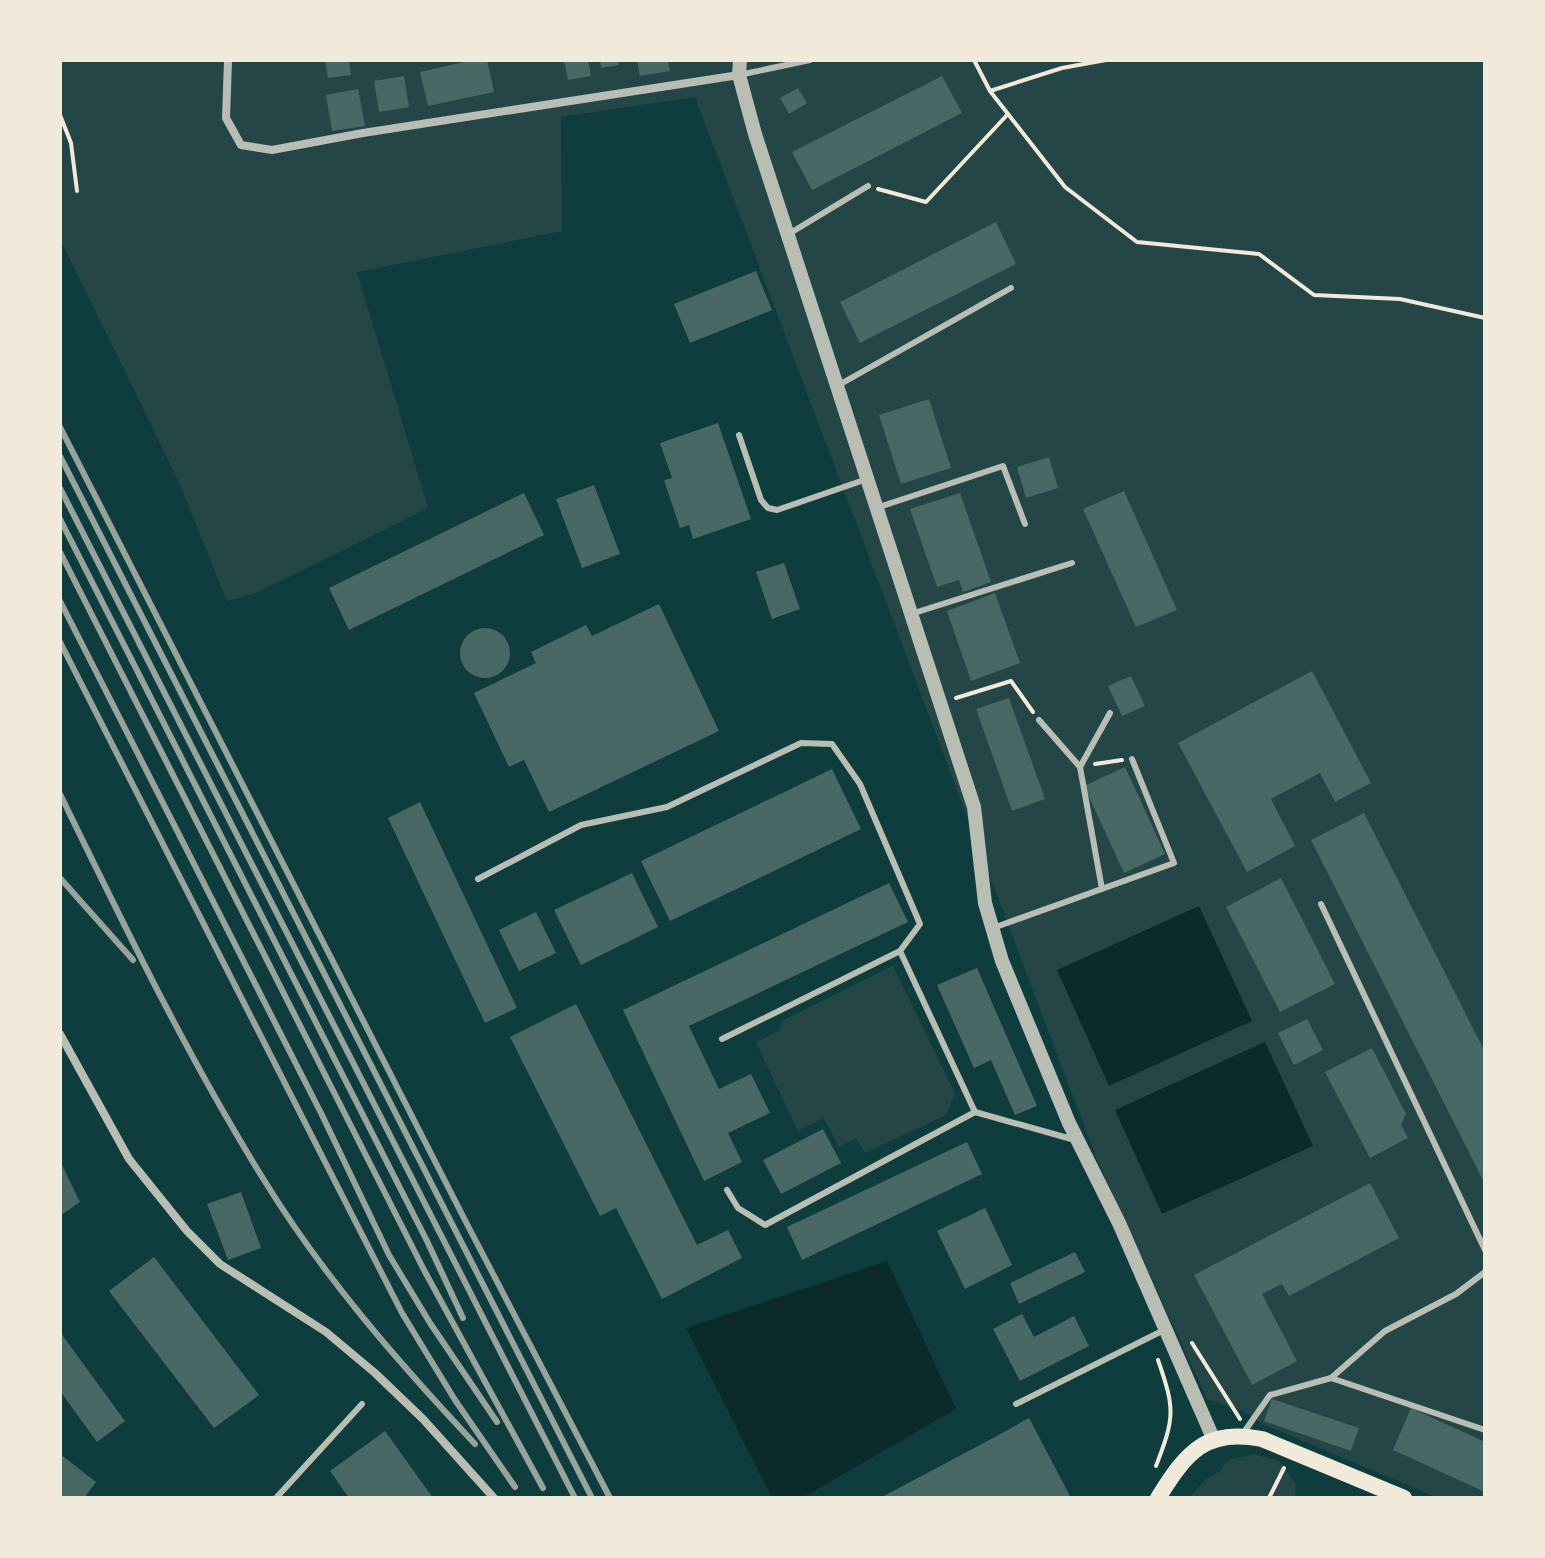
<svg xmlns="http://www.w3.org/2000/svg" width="1545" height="1558" font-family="Ubuntu,sans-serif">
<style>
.green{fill:#244646}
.water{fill:#0a2a2b}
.building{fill:#486865}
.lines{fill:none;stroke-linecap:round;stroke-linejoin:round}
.path{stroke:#f1e9da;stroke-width:4}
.service{stroke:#b8beb3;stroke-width:6}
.minor{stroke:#b8beb3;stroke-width:8}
.tertiary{stroke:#b8beb3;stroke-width:14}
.secondary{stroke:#f1e9da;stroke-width:16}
.rail{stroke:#97a49c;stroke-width:6}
</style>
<rect width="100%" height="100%" fill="#0f3d3e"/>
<g class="green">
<path d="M 60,60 L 1485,60 L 1485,1498 L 1438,1498 L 1263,1424 L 1243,1411 L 1207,1399 L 1096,1157 L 695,97 L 561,117 L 562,231 L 357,272 L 428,508 L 254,594 L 227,601 L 177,478 L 60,239 Z"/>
<path d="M 893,966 L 955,1093 L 946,1115 L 865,1153 L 856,1138 L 839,1147 L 824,1118 L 798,1131 L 756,1042 L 780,1031 L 781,1021 Z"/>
<path d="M 1254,1454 L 1279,1461 L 1296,1484 L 1295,1495 L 1298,1498 L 1189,1498 L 1205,1480 L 1220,1471 L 1228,1460 Z"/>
</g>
<g class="water">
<path d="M 1199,906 L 1252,1021 L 1109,1086 L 1057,970 Z"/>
<path d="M 1265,1042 L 1313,1146 L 1162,1214 L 1115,1110 Z"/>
<path d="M 887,1261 L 956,1409 L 802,1498 L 772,1498 L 686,1328 Z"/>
</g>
<g class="building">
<path d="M 325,60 L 349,60 L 351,75 L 328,78 Z"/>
<path d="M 473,60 L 487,60 L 494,92 L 428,106 L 420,72 Z"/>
<path d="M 564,60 L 588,60 L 591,76 L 568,80 Z"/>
<path d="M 600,60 L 618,60 L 619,65 L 601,68 Z"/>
<path d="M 637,60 L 668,60 L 670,71 L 640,76 Z"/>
<path d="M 404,76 L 409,107 L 379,112 L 374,81 Z"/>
<path d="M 942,76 L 962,113 L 812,190 L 792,152 Z"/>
<path d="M 798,88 L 807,103 L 789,114 L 780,98 Z"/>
<path d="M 358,89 L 365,126 L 332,131 L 326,95 Z"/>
<path d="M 996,222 L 1016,264 L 860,343 L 840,302 Z"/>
<path d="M 756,271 L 772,310 L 690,343 L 674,304 Z"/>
<path d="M 929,399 L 951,468 L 901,484 L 879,415 Z"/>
<path d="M 718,423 L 751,519 L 693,539 L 689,525 L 680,528 L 664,480 L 672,478 L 660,443 Z"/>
<path d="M 1049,457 L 1058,488 L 1026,498 L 1017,467 Z"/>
<path d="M 594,485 L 620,554 L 582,568 L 556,499 Z"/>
<path d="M 1124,491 L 1177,610 L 1136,627 L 1083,509 Z"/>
<path d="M 524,493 L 544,535 L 349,630 L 329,588 Z"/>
<path d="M 960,493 L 991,582 L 963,592 L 959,580 L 937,587 L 910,509 Z"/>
<path d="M 784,563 L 800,609 L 772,619 L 756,572 Z"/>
<path d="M 995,593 L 1020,663 L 971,681 L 947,611 Z"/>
<path d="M 659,604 L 719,731 L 549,812 L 524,760 L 509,767 L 474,693 L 536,663 L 531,652 L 586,625 L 592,636 Z"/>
<circle cx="485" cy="653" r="25"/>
<path d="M 1312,671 L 1371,783 L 1335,802 L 1320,773 L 1271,799 L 1295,846 L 1247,872 L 1178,743 Z"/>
<path d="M 1131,676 L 1145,706 L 1122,716 L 1108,686 Z"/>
<path d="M 1009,698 L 1045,799 L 1012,811 L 976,709 Z"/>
<path d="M 1125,767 L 1165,854 L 1124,873 L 1084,786 Z"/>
<path d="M 832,769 L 861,829 L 670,921 L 641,861 Z"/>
<path d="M 420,802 L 517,1008 L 485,1023 L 388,818 Z"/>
<path d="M 1364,813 L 1485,1052 L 1485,1184 L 1311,840 Z"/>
<path d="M 632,873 L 658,927 L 581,965 L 554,910 Z"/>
<path d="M 1281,878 L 1335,984 L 1280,1012 L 1226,907 Z"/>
<path d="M 889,883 L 908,922 L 689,1026 L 719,1089 L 751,1074 L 770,1113 L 728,1133 L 742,1162 L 704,1181 L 623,1010 Z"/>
<path d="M 536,912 L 556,953 L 519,971 L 499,930 Z"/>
<path d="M 977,968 L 1037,1106 L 1015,1115 L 991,1060 L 974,1068 L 937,985 Z"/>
<path d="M 576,1004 L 697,1245 L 728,1230 L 742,1258 L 662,1299 L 616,1208 L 600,1216 L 510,1037 Z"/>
<path d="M 1307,1019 L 1323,1050 L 1294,1065 L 1278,1033 Z"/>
<path d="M 1372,1048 L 1406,1114 L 1401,1125 L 1408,1138 L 1370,1158 L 1325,1072 Z"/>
<path d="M 823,1129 L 841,1163 L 781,1194 L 763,1160 Z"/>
<path d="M 967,1142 L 982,1174 L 802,1260 L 787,1227 Z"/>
<path d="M 60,1161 L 80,1202 L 60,1216 Z"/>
<path d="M 1370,1183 L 1399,1238 L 1289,1296 L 1282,1284 L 1262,1294 L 1297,1361 L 1252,1385 L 1194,1275 Z"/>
<path d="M 241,1192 L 261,1248 L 228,1260 L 207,1204 Z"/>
<path d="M 985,1208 L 1012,1265 L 965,1289 L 937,1231 Z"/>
<path d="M 1075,1252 L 1085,1272 L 1019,1304 L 1010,1283 Z"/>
<path d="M 154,1257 L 259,1395 L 214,1428 L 109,1291 Z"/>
<path d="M 1022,1314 L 1034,1337 L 1074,1316 L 1089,1346 L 1020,1381 L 993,1329 Z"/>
<path d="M 60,1332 L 125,1421 L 97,1442 L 60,1391 Z"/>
<path d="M 1272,1399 L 1359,1428 L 1351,1451 L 1264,1421 Z"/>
<path d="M 1411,1408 L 1485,1442 L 1485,1492 L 1393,1450 Z"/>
<path d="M 1029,1418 L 1071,1498 L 880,1498 L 995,1437 Z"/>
<path d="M 385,1431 L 433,1498 L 349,1498 L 330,1471 Z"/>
<path d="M 60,1454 L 96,1482 L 84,1498 L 60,1498 Z"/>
</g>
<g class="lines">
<g class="path">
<path d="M 974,60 L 990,91 L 1065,187 L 1137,242 L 1259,254 L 1314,295 L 1400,299 L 1485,318"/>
<path d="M 990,91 L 1062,68 L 1106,60"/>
<path d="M 60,115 L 71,143 L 77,191"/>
<path d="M 878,189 L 926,202 L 1008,114"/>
<path d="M 956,698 L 1011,681 L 1033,712"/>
<path d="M 1095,764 L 1122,760"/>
<path d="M 1192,1343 L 1240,1419"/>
<path d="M 1156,1466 C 1175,1417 1175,1409 1158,1360"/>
<path d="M 1269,1498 L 1284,1468"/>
</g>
<g class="service">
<path d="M 739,75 L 810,60"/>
<path d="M 787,235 L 868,186"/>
<path d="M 837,386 L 1011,288"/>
<path d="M 739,435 L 761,500 L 768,508 L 777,510 L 867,479"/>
<path d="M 876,508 L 1003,466 L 1025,524"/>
<path d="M 911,614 L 1072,563"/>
<path d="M 1039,720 L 1080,767 L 1102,889"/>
<path d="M 1080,767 L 1110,713"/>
<path d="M 478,879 L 581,825 L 667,807 L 801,743 L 832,744 L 860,784 L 920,924 L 900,951 L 975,1112"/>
<path d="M 1321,904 L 1485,1250"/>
<path d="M 993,928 L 1174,863 L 1132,759"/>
<path d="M 722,1039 L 900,951"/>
<path d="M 727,1190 L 738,1208 L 765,1225 L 975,1112 L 1075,1140"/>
<path d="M 1331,1378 L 1485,1430"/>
<path d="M 1016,1404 L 1166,1329"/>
<path d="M 1242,1435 L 1270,1395 L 1331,1378 L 1385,1331 L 1456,1294 L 1485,1272"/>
<path d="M 276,1498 L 362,1404"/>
</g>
<g class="minor">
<path d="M 228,60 L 226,118 L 241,145 L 272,150 L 363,133 L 739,75"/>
<path d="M 60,1034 L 129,1159 L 187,1231 L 220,1264 L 326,1332 L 375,1373 L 423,1419 L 494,1498"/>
</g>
<path class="tertiary" d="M 740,60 L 739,75 L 755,134 L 974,807 L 985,903 L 1002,961 L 1069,1123 L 1119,1223 L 1213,1438"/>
<path class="secondary" d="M 1158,1498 C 1186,1453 1205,1428 1262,1439 L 1404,1498"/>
<g class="rail">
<path d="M 60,427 L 468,1226 L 610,1498"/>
<path d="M 60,456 L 592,1498"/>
<path d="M 60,488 L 575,1498"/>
<path d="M 60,519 L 427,1241 L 463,1318"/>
<path d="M 60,552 L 424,1270 L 543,1488"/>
<path d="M 60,601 L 322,1115 L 389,1255 L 430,1323 L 497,1422"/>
<path d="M 60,642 L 402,1313 L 455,1400 L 515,1487"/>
<path d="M 60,794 C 124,925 187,1056 264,1180 C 323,1276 398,1362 475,1444"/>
<path d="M 60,878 L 133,960"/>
</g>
</g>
<rect width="1545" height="1558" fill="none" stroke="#f1e9da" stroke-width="124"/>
</svg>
